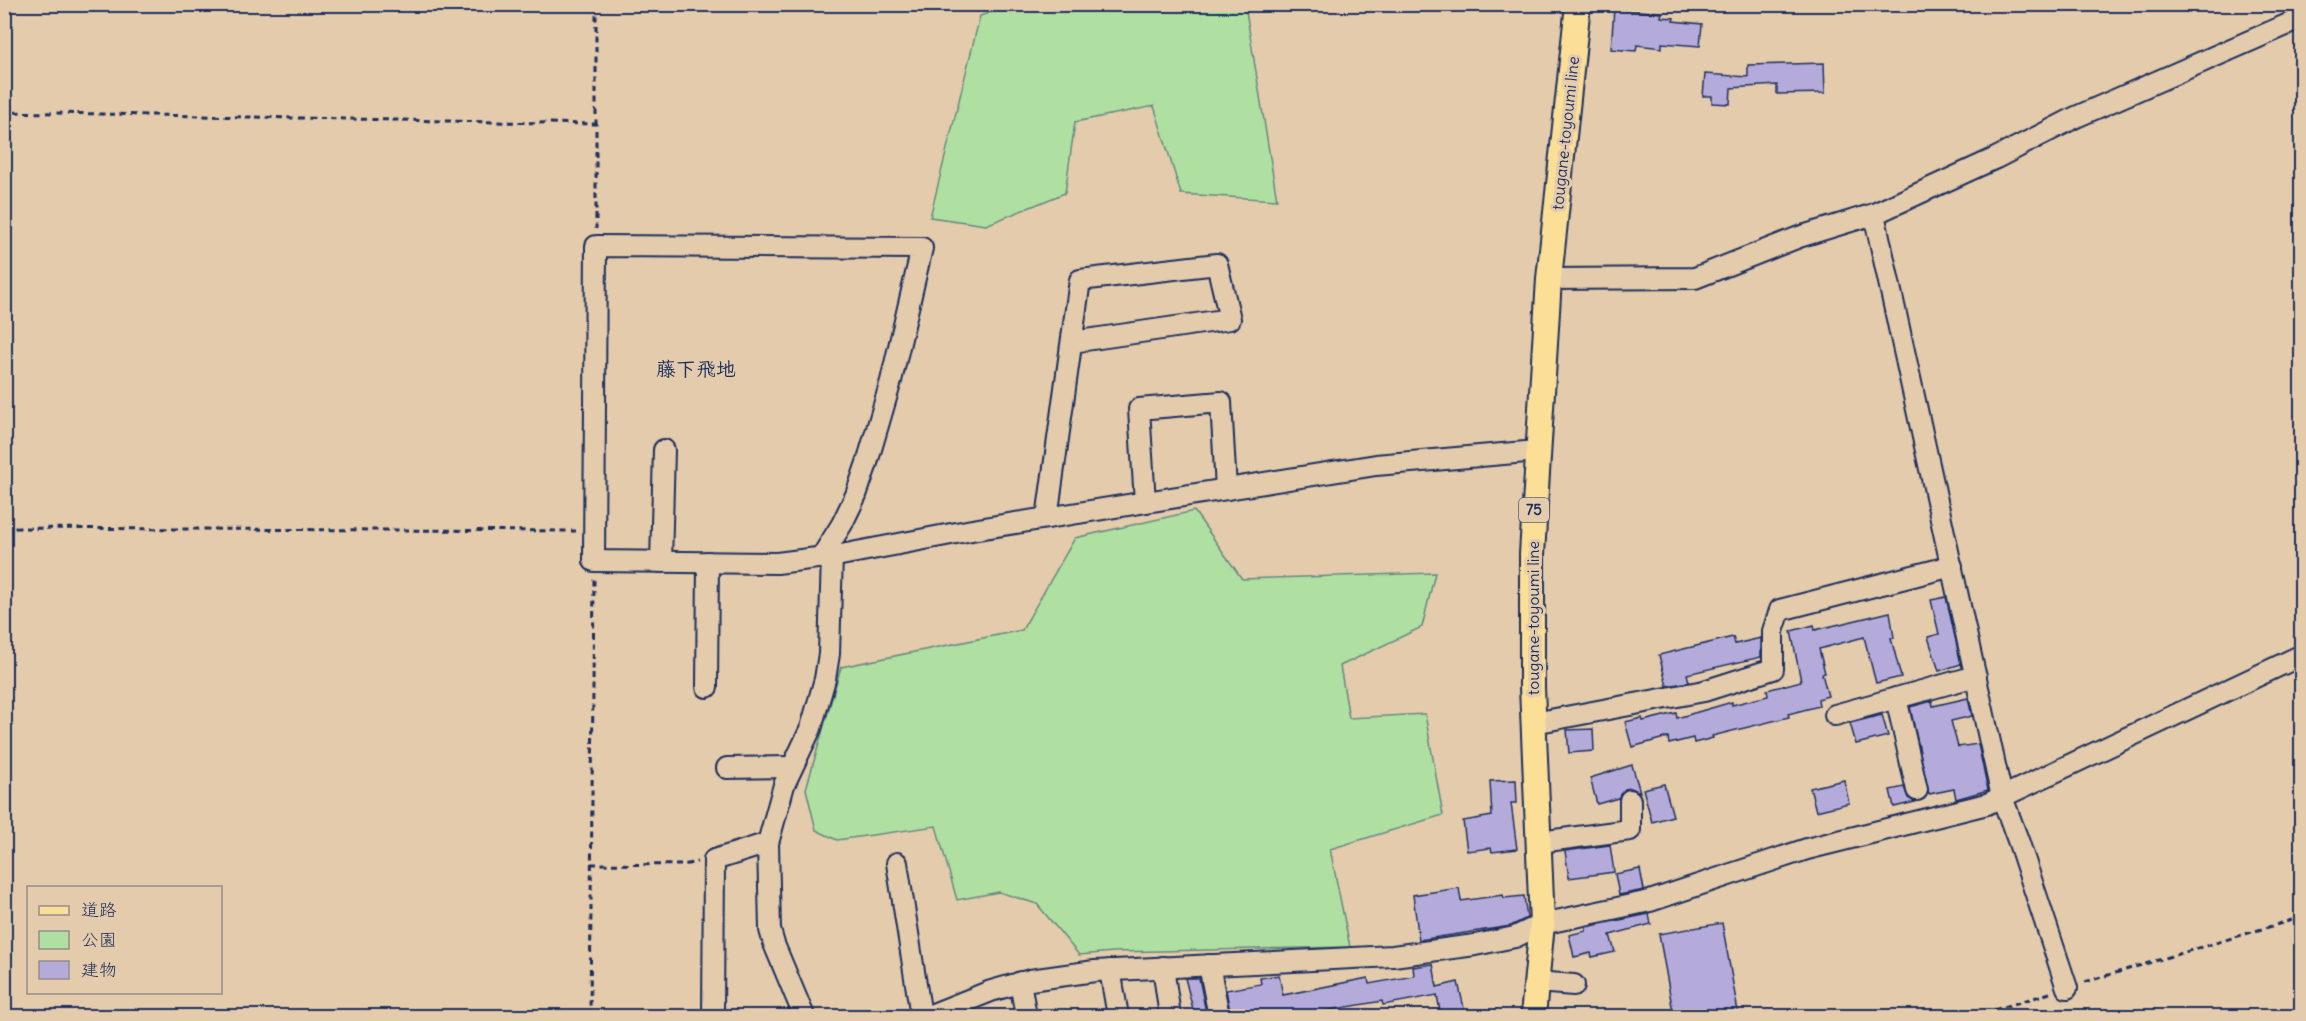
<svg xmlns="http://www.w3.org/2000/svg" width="2306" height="1021" font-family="Delius,'Klee One',sans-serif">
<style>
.green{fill:#afe0a1;stroke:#658880;stroke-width:1.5}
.building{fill:#b5abdb;stroke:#1b2f5e;stroke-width:1.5}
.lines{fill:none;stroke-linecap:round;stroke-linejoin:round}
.minor-casing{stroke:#1b2f5e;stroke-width:24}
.major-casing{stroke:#1b2f5e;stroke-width:28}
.path{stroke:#1b2f5e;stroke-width:3;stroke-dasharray:6 4.5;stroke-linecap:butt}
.minor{stroke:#e4cbac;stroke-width:20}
.major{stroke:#fbdf96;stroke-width:24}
.labels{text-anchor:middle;stroke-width:6;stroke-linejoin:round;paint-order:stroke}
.shield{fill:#e4cbac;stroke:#575e75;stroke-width:1.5}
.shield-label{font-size:15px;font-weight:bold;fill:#1b2f5e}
.street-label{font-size:16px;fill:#1b2f5e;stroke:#e4cbac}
.quarter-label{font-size:20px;font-weight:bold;fill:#1b2f5e;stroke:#e4cbac}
</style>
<rect width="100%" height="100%" fill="#e4cbac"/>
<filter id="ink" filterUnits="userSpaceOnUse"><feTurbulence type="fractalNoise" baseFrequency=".0167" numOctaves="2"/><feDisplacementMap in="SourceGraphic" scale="12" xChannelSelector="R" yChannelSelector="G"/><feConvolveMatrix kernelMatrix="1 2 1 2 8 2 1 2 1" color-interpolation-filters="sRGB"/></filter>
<g filter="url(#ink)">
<g class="green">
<path d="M 1010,5 L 1245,5 L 1277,200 L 1181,194 L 1154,106 L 1075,122 L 1065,193 L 986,225 L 930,217 L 980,16 Z"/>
<path d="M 1194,511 L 1242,579 L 1435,573 L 1422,627 L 1340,666 L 1349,718 L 1425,714 L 1443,815 L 1330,849 L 1350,947 L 1113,952 L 1079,955 L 1037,904 L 999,892 L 957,900 L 936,826 L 837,840 L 816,830 L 806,789 L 841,667 L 1022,630 L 1075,538 Z"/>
</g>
<g class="building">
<path d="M 1614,9 L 1662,13 L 1661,17 L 1674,18 L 1673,21 L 1702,24 L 1700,46 L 1662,43 L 1662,48 L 1637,45 L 1636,51 L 1611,49 Z"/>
<path d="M 1824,63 L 1825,93 L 1777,94 L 1777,85 L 1731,88 L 1730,104 L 1712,103 L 1712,96 L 1703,96 L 1705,74 L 1748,77 L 1748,65 Z"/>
<path d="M 1946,597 L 1961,664 L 1939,671 L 1928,637 L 1939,634 L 1931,600 Z"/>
<path d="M 1890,612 L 1894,638 L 1891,638 L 1901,677 L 1876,683 L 1864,637 L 1819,649 L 1825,673 L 1822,674 L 1828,696 L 1818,699 L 1819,706 L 1788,714 L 1789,717 L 1712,736 L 1713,738 L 1694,743 L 1693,738 L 1669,744 L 1668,737 L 1632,747 L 1625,722 L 1642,718 L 1643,721 L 1676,713 L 1677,718 L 1732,702 L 1732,705 L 1768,696 L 1767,690 L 1801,681 L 1791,631 L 1814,625 L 1815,630 Z"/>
<path d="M 1733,637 L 1735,644 L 1761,638 L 1761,657 L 1687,674 L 1689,682 L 1667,686 L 1659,655 Z"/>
<path d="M 1968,698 L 1972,716 L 1951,721 L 1958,747 L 1978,744 L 1988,790 L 1956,799 L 1954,789 L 1929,794 L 1910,707 L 1932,701 L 1933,706 Z"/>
<path d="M 1882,715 L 1888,736 L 1856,744 L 1850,723 Z"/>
<path d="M 1593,729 L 1594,751 L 1569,753 L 1567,730 Z"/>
<path d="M 1632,765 L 1640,792 L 1631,788 L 1625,789 L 1618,798 L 1597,804 L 1590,778 Z"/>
<path d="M 1516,780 L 1517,803 L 1511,803 L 1517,849 L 1492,852 L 1491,848 L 1467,851 L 1463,821 L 1492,816 L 1490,781 Z"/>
<path d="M 1844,780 L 1849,803 L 1816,811 L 1810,788 Z"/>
<path d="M 1664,784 L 1673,816 L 1652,822 L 1643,789 Z"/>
<path d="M 1904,787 L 1908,798 L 1915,802 L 1894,807 L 1890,790 Z"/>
<path d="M 1610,845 L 1614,872 L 1569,878 L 1565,851 Z"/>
<path d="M 1640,869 L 1644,890 L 1619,895 L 1615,874 Z"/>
<path d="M 1459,888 L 1461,901 L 1503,895 L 1504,898 L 1524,896 L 1527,918 L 1511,926 L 1419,940 L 1413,895 Z"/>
<path d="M 1649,914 L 1651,924 L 1610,935 L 1615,952 L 1592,957 L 1591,953 L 1574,957 L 1569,935 L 1586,931 L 1586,927 Z"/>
<path d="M 1722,923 L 1739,1017 L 1674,1017 L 1659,934 Z"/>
<path d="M 1433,964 L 1437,987 L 1458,982 L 1466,1017 L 1441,1017 L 1437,995 L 1383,1005 L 1382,1001 L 1323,1011 L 1324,1017 L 1231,1017 L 1226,990 L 1261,984 L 1260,978 L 1279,975 L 1283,995 L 1368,978 L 1369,984 L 1414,976 L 1413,967 Z"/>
<path d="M 1185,978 L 1199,978 L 1207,1017 L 1195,1017 Z"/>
</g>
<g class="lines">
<g class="minor-casing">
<g id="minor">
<path d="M 1874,214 L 2002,797 L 2019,843 L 2067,988"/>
<path d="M 1549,279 L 1695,278 L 1799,237 L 1874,214 L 1996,158 L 2076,117 L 2302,18"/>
<path d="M 1145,502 L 1139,409 L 1221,402 L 1226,489"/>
<path d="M 1047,518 L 1080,280 L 1217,264 L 1230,319 L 1072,342"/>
<path d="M 821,558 L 842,524 L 856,495 L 867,463 L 891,381 L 922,248 L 596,246 L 594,561 L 777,563 L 841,555 L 972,530 L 1376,465 L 1537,451"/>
<path d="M 661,562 L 664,450"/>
<path d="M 707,687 L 708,562"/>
<path d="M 1896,698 L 1917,790"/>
<path d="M 1835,715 L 1976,676"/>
<path d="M 1534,723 L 1704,691 L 1773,669 L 1773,631 L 1780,610 L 1952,566"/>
<path d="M 727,768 L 791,767"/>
<path d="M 1540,842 L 1630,830 L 1630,800"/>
<path d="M 897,863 L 921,1016"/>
<path d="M 1209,965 L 1219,1016"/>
<path d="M 1163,967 L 1170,1016"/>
<path d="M 1110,970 L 1118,1016"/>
<path d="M 1020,982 L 1026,1016"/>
<path d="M 1536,982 L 1574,985"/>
<path d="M 713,1016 L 714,860 L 768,843"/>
<path d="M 804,1016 L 774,944 L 770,930 L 768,843 L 784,785 L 811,728 L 825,679 L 829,654 L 832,556"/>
<path d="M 928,1016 L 991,991 L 1030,980 L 1095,971 L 1393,956 L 1475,945 L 1515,937 L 1542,924 L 1650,901 L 1807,849 L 1987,804 L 2302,655"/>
</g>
</g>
<g class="major-casing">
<path id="major" d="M 1533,1016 L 1542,924 L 1532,687 L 1532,554 L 1549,279 L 1578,4"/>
</g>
<g class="path">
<path d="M 596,4 L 596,229"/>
<path d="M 4,112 L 595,124"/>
<path d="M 4,528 L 576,531"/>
<path d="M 591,864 L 683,865 L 697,862"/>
<path d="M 2085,982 L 2302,917"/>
<path d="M 590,1016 L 594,577"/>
<path d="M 1974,1016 L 2050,993"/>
</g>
<use href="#minor" class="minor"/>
<use href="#major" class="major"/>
</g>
</g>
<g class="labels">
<rect class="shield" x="1519" y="498" width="30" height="24" rx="4.5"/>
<g class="shield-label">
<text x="1534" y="515">75</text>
</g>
<g class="street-label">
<text transform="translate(1565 133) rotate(-84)" y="6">tougane-toyoumi line</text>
<text transform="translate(1533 618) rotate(-90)" y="6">tougane-toyoumi line</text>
</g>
<g class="quarter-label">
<text x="696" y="376">藤下飛地</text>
</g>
</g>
<rect width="2306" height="1021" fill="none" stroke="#e4cbac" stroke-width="24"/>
<rect x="12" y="12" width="2282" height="997" fill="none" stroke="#1b2f5e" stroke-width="2" filter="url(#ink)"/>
<rect x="27" y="886" width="195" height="108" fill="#e4cbac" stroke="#948d8d" stroke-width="1.5"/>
<rect x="39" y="906" width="30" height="9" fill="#fbdf96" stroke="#948d8d" stroke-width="1.5"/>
<text x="81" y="916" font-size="18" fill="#1b2f5e">道路</text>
<rect x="39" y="931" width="30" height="18" fill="#afe0a1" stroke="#948d8d" stroke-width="1.5"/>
<text x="81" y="946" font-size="18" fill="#1b2f5e">公園</text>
<rect x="39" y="961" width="30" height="18" fill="#b5abdb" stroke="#948d8d" stroke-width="1.5"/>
<text x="81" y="976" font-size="18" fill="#1b2f5e">建物</text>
</svg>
